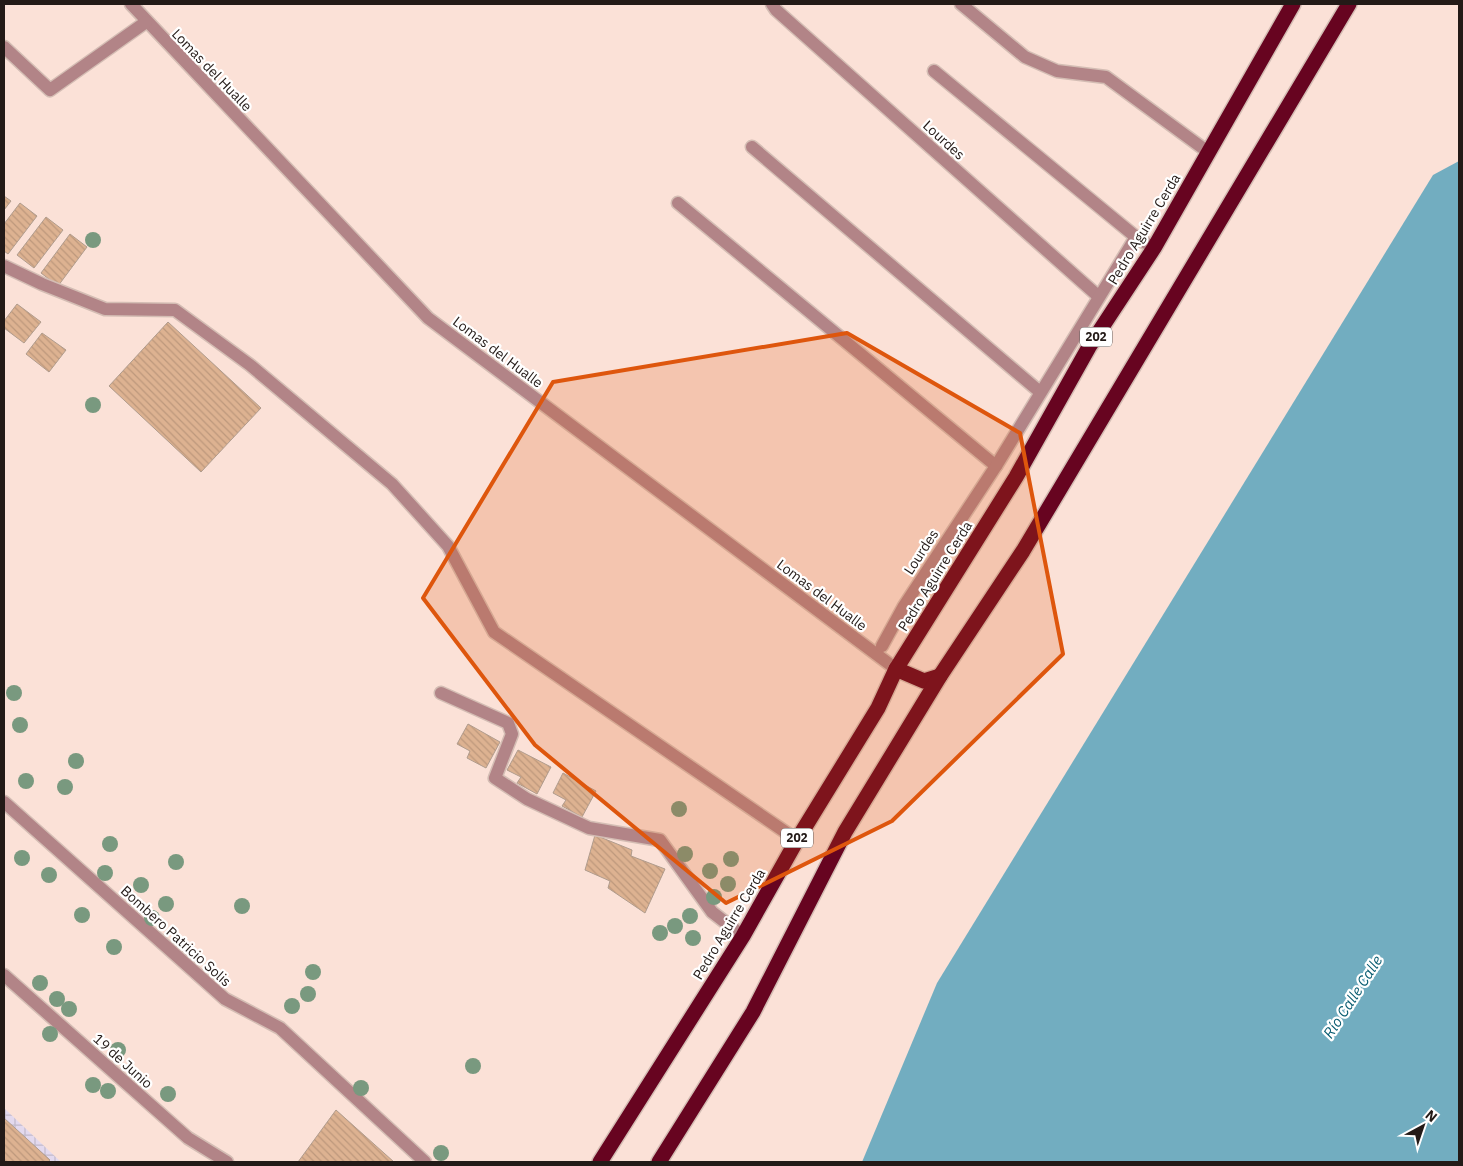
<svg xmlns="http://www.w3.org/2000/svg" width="1463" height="1166" font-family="'IBM Plex Sans',sans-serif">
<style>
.industrial{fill:url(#industrial-grid)}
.water{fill:#72adc0}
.building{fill:url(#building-back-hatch);stroke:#b09c8d}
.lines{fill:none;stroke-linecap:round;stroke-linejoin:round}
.minor-casing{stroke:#d4bdb4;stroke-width:15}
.highway-casing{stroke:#d4bdb4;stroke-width:18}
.minor{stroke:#b28487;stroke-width:12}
.highway{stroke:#670420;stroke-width:15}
.tree{fill:#79997f}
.marked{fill:#de560d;fill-opacity:0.2;stroke:#de560d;stroke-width:4;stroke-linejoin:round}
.labels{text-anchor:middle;stroke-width:4.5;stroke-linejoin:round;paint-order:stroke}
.shield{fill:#fff;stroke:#655f5d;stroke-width:1}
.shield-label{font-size:12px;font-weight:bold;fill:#231a17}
.street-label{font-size:14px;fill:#231a17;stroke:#fff}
.water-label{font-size:15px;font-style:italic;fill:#095c71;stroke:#fff}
</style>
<defs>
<pattern id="industrial-grid" width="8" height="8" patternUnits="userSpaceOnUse" patternTransform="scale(1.25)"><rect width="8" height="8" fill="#e3d9ee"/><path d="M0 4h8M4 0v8" fill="none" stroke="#c2bacb"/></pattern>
<pattern id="building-back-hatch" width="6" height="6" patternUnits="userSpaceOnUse" patternTransform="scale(1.25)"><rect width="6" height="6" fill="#ddb291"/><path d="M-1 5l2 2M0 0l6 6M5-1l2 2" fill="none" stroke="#bd987c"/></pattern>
</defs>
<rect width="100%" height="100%" fill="#fbe1d7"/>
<path class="industrial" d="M 4,1108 L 61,1162 L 4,1162 Z"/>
<path class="water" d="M 1459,161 L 1459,1162 L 862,1162 L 937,983 L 1433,175 Z"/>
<g class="building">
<path d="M 4,196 L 11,201 L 4,210 Z"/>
<path d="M 20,203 L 37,216 L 8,254 L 4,251 L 4,224 Z"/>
<path d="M 46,217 L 63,230 L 34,268 L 17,255 Z"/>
<path d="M 70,234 L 87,247 L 58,286 L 41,273 Z"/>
<path d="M 17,304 L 41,322 L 24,343 L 4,328 L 4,321 Z"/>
<path d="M 168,322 L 261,408 L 201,472 L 109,386 Z"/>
<path d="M 42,333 L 66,350 L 49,372 L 26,354 Z"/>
<path d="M 468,724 L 500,742 L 486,768 L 467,758 L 470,751 L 457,744 Z"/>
<path d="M 518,750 L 551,767 L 537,794 L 517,783 L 521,777 L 507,770 Z"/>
<path d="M 563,773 L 596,791 L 582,817 L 562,806 L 566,800 L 553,793 Z"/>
<path d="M 595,835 L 632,850 L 631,856 L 665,869 L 645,913 L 608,888 L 610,881 L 585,870 Z"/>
<path d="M 336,1110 L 394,1162 L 298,1162 Z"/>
<path d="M 4,1118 L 50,1160 L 48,1162 L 4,1162 Z"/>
</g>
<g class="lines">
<g class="minor-casing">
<g id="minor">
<path d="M 131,4 L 428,318 L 896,669"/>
<path d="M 772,4 L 776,10 L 1098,296"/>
<path d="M 961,4 L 1025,57 L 1057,71 L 1106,77 L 1208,152"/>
<path d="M 4,47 L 50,90 L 146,22"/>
<path d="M 934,71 L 1136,237"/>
<path d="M 752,147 L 1040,392"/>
<path d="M 678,203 L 996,466"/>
<path d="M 4,266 L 42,284 L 105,309 L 175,310 L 250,365 L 392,484 L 448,546 L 494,632 L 797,840"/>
<path d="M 882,646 L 904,606 L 996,466 L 1136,237 L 1154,248"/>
<path d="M 441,693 L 508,723 L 512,734 L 495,778 L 527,799 L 589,828 L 660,840 L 712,912 L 743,936"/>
<path d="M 4,802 L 225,999 L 280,1028 L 425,1162"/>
<path d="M 4,975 L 188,1138 L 227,1162"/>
</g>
</g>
<g class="highway-casing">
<g id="highway">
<path d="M 896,669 L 924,681 L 940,676"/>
<path d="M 600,1162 L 743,936 L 797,840 L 878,708 L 896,669 L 1016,477 L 1089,347 L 1154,248 L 1293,4"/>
<path d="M 659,1162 L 753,1012 L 845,832 L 940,676 L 1023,551 L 1349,4"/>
</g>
</g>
<use href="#minor" class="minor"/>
<use href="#highway" class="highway"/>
</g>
<g class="tree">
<circle cx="93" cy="240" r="8"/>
<circle cx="93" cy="405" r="8"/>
<circle cx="14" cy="693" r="8"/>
<circle cx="20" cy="725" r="8"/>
<circle cx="76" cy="761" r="8"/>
<circle cx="26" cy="781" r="8"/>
<circle cx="65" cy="787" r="8"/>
<circle cx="679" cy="809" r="8"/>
<circle cx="110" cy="844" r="8"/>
<circle cx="685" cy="854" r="8"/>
<circle cx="22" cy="858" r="8"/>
<circle cx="731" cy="859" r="8"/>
<circle cx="176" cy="862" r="8"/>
<circle cx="710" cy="871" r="8"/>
<circle cx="105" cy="873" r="8"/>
<circle cx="49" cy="875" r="8"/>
<circle cx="728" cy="884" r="8"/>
<circle cx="141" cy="885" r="8"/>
<circle cx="714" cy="897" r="8"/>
<circle cx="166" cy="904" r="8"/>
<circle cx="242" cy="906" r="8"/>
<circle cx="82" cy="915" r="8"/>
<circle cx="690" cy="916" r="8"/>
<circle cx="152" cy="918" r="8"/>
<circle cx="675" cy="926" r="8"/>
<circle cx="660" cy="933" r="8"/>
<circle cx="693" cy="938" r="8"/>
<circle cx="114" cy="947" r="8"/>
<circle cx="313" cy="972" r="8"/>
<circle cx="40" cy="983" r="8"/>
<circle cx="308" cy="994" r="8"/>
<circle cx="57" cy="999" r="8"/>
<circle cx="292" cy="1006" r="8"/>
<circle cx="69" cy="1009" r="8"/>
<circle cx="50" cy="1034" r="8"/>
<circle cx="118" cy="1050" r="8"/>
<circle cx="473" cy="1066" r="8"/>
<circle cx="93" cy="1085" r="8"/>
<circle cx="361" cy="1088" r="8"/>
<circle cx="108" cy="1091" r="8"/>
<circle cx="168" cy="1094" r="8"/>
<circle cx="441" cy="1153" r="8"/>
</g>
<path class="marked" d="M 847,333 L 1020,433 L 1063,654 L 892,821 L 726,903 L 535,745 L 423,598 L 553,382 Z"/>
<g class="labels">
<g class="shield">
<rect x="1080" y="327.5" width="32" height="19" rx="4"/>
<rect x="781" y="828.5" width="32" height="19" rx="4"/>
</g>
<g class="shield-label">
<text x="1096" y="341">202</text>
<text x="797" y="842">202</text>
</g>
<g class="street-label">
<text transform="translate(212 70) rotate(46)" y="5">Lomas del Hualle</text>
<text transform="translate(944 140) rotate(42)" y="5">Lourdes</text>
<text transform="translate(1144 229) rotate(-59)" y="5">Pedro Aguirre Cerda</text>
<text transform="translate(498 352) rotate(37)" y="5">Lomas del Hualle</text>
<text transform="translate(921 552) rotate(-57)" y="5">Lourdes</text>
<text transform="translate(935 576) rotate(-58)" y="5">Pedro Aguirre Cerda</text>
<text transform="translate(822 595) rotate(37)" y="5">Lomas del Hualle</text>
<text transform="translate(729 924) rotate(-59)" y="5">Pedro Aguirre Cerda</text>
<text transform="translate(176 936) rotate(42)" y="5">Bombero Patricio Solis</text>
<text transform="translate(123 1061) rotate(42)" y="5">19 de Junio</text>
</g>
<g class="water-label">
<text transform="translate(1353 997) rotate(-57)" y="5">Río Calle Calle</text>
</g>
</g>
<rect width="1463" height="1166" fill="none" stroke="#231a17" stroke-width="10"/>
<g transform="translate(1423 1126) rotate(40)" stroke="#ffffff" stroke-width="4" paint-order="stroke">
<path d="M0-4L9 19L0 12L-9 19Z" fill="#231a17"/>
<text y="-8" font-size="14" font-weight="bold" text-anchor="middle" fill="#231a17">N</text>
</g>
</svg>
